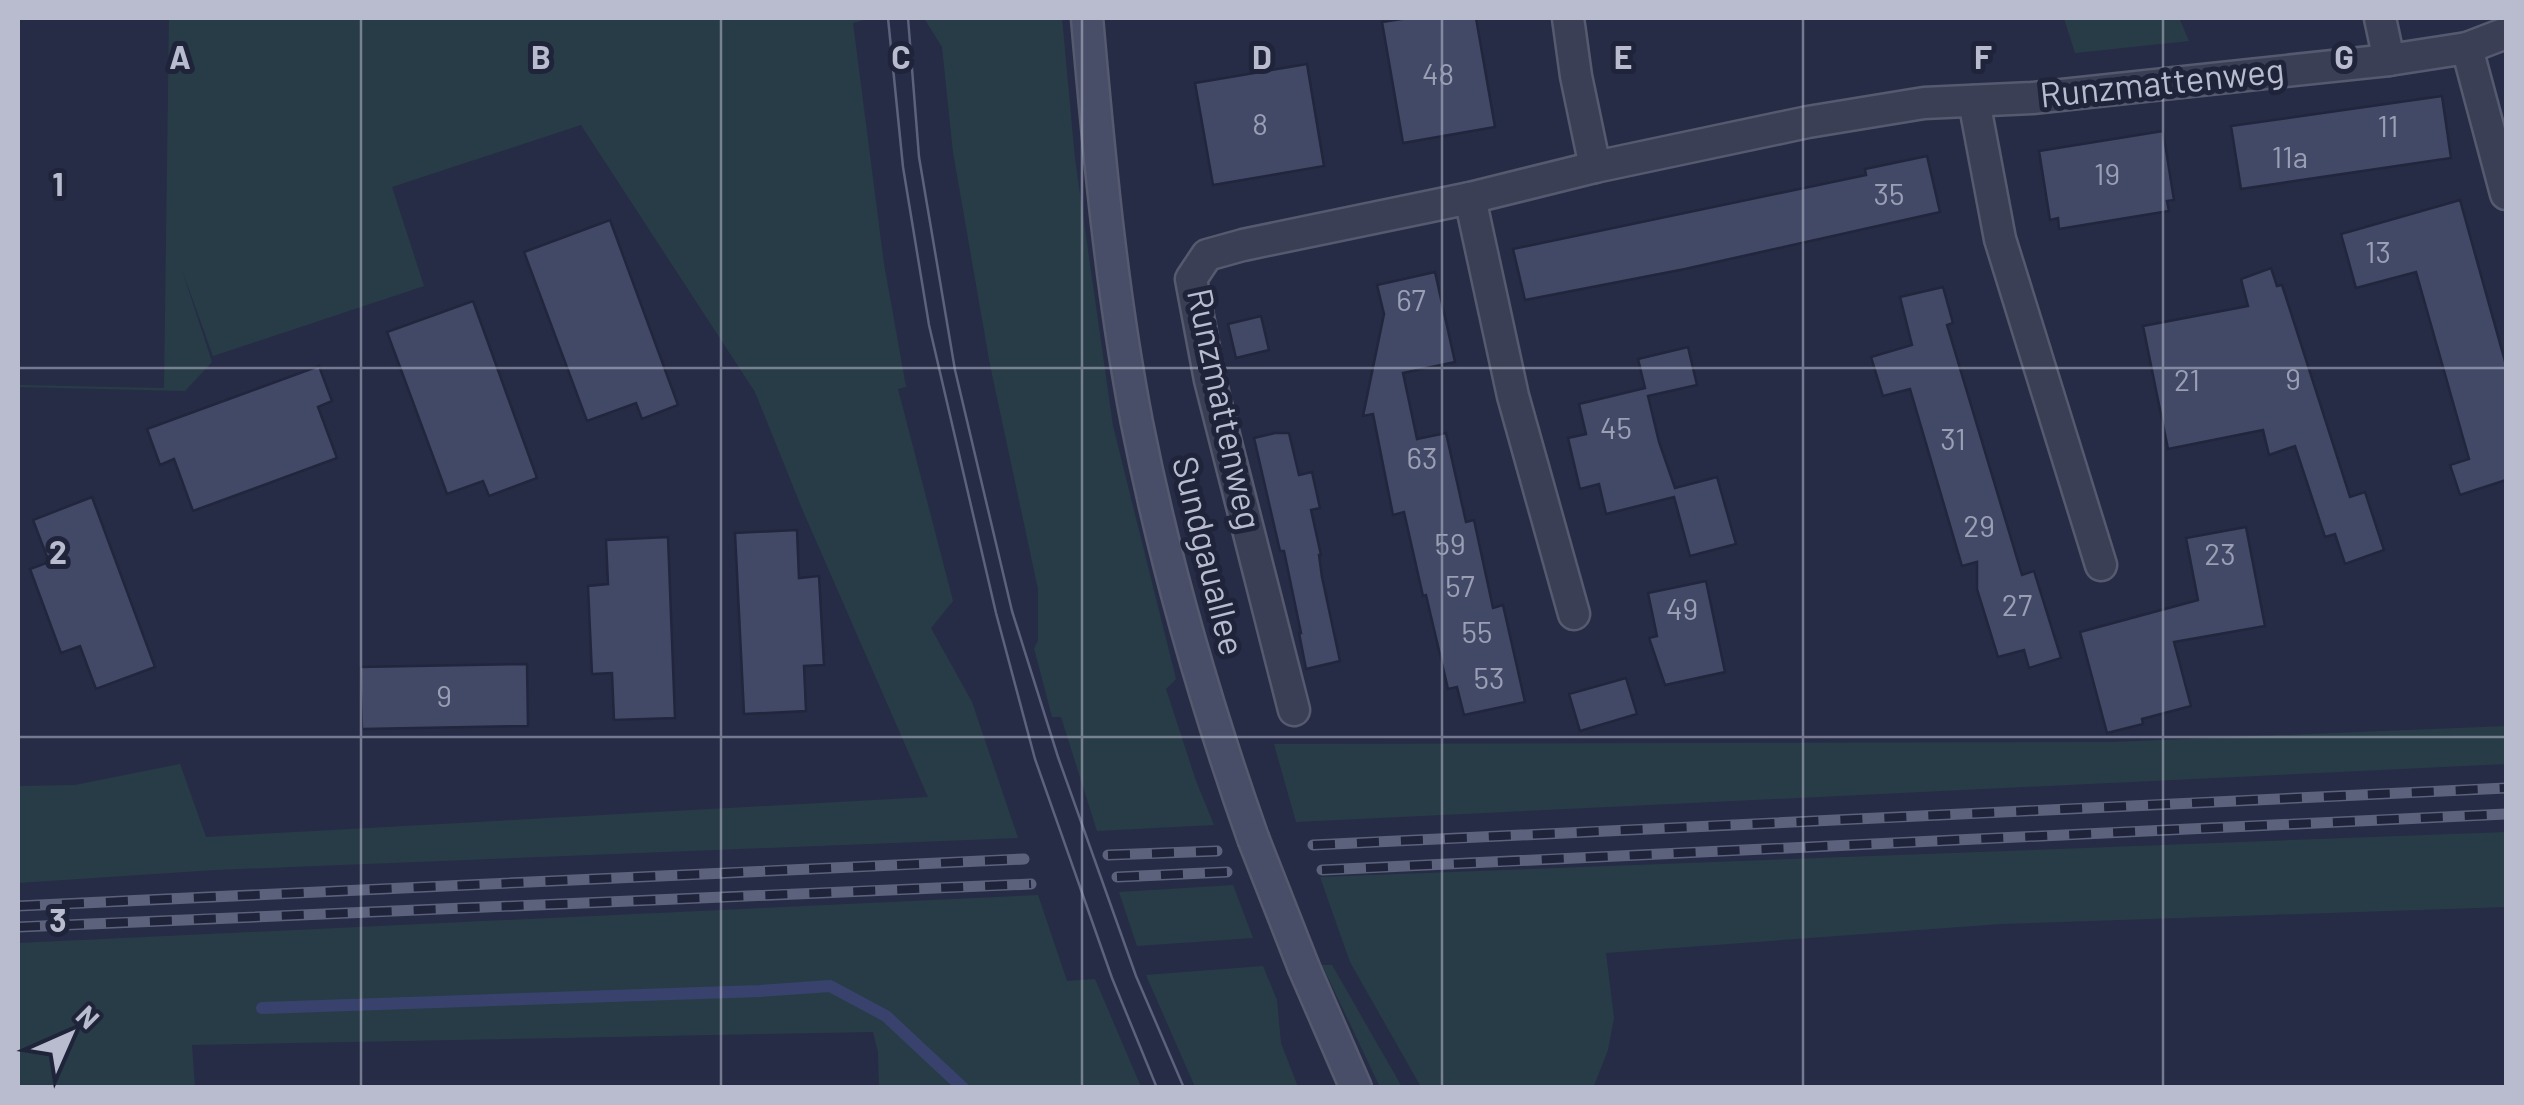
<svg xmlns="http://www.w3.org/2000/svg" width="2524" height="1105" font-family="Barlow,sans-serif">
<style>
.green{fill:#283c47}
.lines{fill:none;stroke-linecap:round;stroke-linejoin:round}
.stream{stroke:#39426d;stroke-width:12}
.building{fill:#424966;stroke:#21263c;stroke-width:2.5}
.street-casing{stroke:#565a6f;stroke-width:35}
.secondary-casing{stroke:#565a6f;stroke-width:35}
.street{stroke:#3b3f55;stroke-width:30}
.secondary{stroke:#484d68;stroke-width:30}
.tram{stroke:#5c627c;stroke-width:2.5}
.rail-casing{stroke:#5c627c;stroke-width:11}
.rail{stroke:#1f243b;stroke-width:8;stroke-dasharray:22;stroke-linecap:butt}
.secondary-bridge-casing{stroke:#565a6f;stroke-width:35;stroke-linecap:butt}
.secondary-bridge{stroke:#484d68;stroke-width:30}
.grid{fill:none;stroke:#b8bcce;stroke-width:2.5;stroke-opacity:0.55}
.labels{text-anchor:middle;stroke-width:10;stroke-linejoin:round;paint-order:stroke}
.number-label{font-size:30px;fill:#9a9fb4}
.street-label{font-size:35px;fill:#b8bcce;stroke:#1f243b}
.grid-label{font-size:32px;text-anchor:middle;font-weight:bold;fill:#b8bcce;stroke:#1f243b;stroke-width:10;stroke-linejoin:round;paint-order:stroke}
</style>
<rect width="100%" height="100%" fill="#262c46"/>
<g class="green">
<path d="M 169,18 L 871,18 L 853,23 L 884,264 L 906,387 L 898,389 L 953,601 L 931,628 L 972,702 L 1018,838 L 215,870 L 18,883 L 18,786 L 75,785 L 180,764 L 206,837 L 928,797 L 803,511 L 755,392 L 581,125 L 392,187 L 424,286 L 213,356 L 181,267 L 212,362 L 185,391 L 18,387 L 18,385 L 164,388 Z"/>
<path d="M 924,18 L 1062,18 L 1075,159 L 1113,426 L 1176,679 L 1166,689 L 1196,781 L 1214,825 L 1097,831 L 1061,717 L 1052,717 L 1034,648 L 1038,641 L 1038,589 L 990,365 L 953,152 L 942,47 Z"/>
<path d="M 2064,18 L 2179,18 L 2189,41 L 2075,53 Z"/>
<path d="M 2506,726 L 2506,764 L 1296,822 L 1274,744 L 2112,742 Z"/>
<path d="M 2506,832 L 2506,907 L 2001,924 L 1606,953 L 1614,1018 L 1608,1050 L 1593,1088 L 1421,1087 L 1350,962 L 1320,877 Z"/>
<path d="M 1233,885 L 1253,938 L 1137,946 L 1119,892 Z"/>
<path d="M 1038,895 L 1067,981 L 1095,979 L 1141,1087 L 879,1087 L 878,1052 L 873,1032 L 192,1045 L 195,1087 L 18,1087 L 18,943 Z"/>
<path d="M 1322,965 L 1332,965 L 1402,1087 L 1380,1087 Z"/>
<path d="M 1263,966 L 1277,1000 L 1281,1043 L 1298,1087 L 1195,1087 L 1146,975 Z"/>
</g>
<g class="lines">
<path class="stream" d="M 262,1008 L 760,991 L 830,986 L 886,1016 L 963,1088"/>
</g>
<g class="building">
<path d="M 1408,18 L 1476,18 L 1495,127 L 1403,143 L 1382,22 Z"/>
<path d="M 1307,64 L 1324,166 L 1213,185 L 1195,83 Z"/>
<path d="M 2442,96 L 2451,158 L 2241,189 L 2231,126 Z"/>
<path d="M 2163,131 L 2174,200 L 2167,201 L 2169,211 L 2059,229 L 2058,218 L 2050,220 L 2039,151 Z"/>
<path d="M 1927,156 L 1940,212 L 1685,269 L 1525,300 L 1513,249 L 1866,175 L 1865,169 Z"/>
<path d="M 2460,200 L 2506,365 L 2506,480 L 2460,495 L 2450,465 L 2469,459 L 2416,272 L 2356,288 L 2341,234 Z"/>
<path d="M 610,220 L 678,405 L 642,419 L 636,403 L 587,421 L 524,252 Z"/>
<path d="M 2271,268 L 2277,286 L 2282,285 L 2350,497 L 2365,492 L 2384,550 L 2345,564 L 2335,534 L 2325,537 L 2295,446 L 2269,455 L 2263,430 L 2168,449 L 2143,326 L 2248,306 L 2241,279 Z"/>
<path d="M 1435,272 L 1455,362 L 1403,373 L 1417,439 L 1446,433 L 1466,522 L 1474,520 L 1493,608 L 1503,605 L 1525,702 L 1464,715 L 1457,687 L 1448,689 L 1426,595 L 1423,596 L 1404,512 L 1393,515 L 1373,414 L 1363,416 L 1384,314 L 1377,285 Z"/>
<path d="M 1943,287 L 1953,323 L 1947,325 L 2022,575 L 2034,571 L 2061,658 L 2029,668 L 2024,650 L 1998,657 L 1977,589 L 1977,562 L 1962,566 L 1910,389 L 1883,396 L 1871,357 L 1912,345 L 1900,297 Z"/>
<path d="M 473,301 L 537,478 L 489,496 L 483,481 L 447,494 L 387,332 Z"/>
<path d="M 1261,316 L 1269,350 L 1236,358 L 1228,324 Z"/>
<path d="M 1688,347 L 1697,385 L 1648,396 L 1659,442 L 1675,488 L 1717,477 L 1736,544 L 1690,556 L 1674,497 L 1606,514 L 1599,484 L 1580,489 L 1568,438 L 1586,434 L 1579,404 L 1645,388 L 1638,359 Z"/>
<path d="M 319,366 L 332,401 L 318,407 L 337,458 L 193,511 L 174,459 L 160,465 L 147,429 Z"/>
<path d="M 1275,433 L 1289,433 L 1299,475 L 1312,472 L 1320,508 L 1311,510 L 1321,555 L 1319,555 L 1322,577 L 1340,661 L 1306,669 L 1299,633 L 1301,633 L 1284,551 L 1280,551 L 1254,438 Z"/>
<path d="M 92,497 L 155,667 L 96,689 L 80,646 L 61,653 L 30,569 L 49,562 L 33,520 Z"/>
<path d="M 2246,527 L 2265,626 L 2174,642 L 2191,706 L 2142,719 L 2143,724 L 2107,733 L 2080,632 L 2198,600 L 2186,538 Z"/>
<path d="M 797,530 L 799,578 L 819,576 L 824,665 L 804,666 L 806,711 L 744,714 L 735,533 Z"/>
<path d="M 668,537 L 675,718 L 614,720 L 612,673 L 592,674 L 588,586 L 608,584 L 606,540 Z"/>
<path d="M 1706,581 L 1725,672 L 1665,685 L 1649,638 L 1657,636 L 1648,593 Z"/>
<path d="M 527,664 L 528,726 L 362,729 L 360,667 Z"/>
<path d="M 1626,678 L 1637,714 L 1580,731 L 1569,694 Z"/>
</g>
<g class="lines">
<g class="street-casing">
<g id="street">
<path d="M 1568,18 L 1576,76 L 1595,167"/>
<path d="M 2380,18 L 2389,60"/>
<path d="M 2467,48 L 2506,194"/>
<path d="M 1974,101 L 2000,239 L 2101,565"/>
<path d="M 1470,198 L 1513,396 L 1574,614"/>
<path d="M 1294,710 L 1210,380 L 1191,279 L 1207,255 L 1243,245 L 1470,198 L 1595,167 L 1808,122 L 1924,103 L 2032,98 L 2389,60 L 2467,48 L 2506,33"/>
</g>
</g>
<g class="secondary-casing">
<g id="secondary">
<path d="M 1087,18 C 1099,153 1111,289 1137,423 C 1165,564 1205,702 1253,838"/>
<path d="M 1304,968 L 1356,1088"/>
</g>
</g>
<use href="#street" class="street"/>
<use href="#secondary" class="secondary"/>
<g class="tram">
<path d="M 888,18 L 903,167 L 929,325 L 996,613 L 1035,759 L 1112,978 L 1157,1088"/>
<path d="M 908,18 L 919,157 L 955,370 L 1012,611 L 1058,757 L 1136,976 L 1184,1088"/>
</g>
<g class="rail-casing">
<g id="rail">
<path d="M 1313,845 L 2506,788"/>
<path d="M 1108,855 L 1217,851"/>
<path d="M 1322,870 L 2506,814"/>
<path d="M 1117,877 L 1227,872"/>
<path d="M 18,906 L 1024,859"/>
<path d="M 18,927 L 1031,884"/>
</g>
</g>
<use href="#rail" class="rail"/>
<g class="secondary-bridge-casing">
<path id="secondary-bridge" d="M 1253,838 L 1304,968"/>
</g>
<use href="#secondary-bridge" class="secondary-bridge"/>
</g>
<path class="grid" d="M 361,18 L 361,1088M 721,18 L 721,1088M 1082,18 L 1082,1088M 1442,18 L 1442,1088M 1803,18 L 1803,1088M 2163,18 L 2163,1088M 18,368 L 2506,368M 18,737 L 2506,737"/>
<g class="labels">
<g class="number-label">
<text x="1438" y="85">48</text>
<text x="1260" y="135">8</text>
<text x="2388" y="137">11</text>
<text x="2290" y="168">11a</text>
<text x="2107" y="185">19</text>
<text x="1889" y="205">35</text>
<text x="2378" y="263">13</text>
<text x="1411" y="311">67</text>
<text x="2293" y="390">9</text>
<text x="2187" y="391">21</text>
<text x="1616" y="439">45</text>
<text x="1953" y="450">31</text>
<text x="1422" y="469">63</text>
<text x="1979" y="537">29</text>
<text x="1450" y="555">59</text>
<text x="2220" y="565">23</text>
<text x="1460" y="597">57</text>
<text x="2017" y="616">27</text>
<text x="1682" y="620">49</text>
<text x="1477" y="643">55</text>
<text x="1489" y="689">53</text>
<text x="444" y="707">9</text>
</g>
<g class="street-label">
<text transform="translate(2162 83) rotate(-6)" y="12">Runzmattenweg</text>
<text transform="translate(1224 409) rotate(78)" y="12">Runzmattenweg</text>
<text transform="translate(1208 556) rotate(76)" y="12">Sundgauallee</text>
</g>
</g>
<g class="grid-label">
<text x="180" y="69">A</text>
<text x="541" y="69">B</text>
<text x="901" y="69">C</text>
<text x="1262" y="69">D</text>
<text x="1623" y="69">E</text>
<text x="1983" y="69">F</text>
<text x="2344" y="69">G</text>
<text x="58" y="196">1</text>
<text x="58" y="564">2</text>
<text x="58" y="932">3</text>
</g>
<rect width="2524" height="1105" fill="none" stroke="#b8bcce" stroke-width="40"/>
<g transform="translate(70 1035) rotate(45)" stroke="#1f243b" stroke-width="8" paint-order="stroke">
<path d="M0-8L18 38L0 25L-18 38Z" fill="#b8bcce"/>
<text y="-15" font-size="28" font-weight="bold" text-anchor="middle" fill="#b8bcce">N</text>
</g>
</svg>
